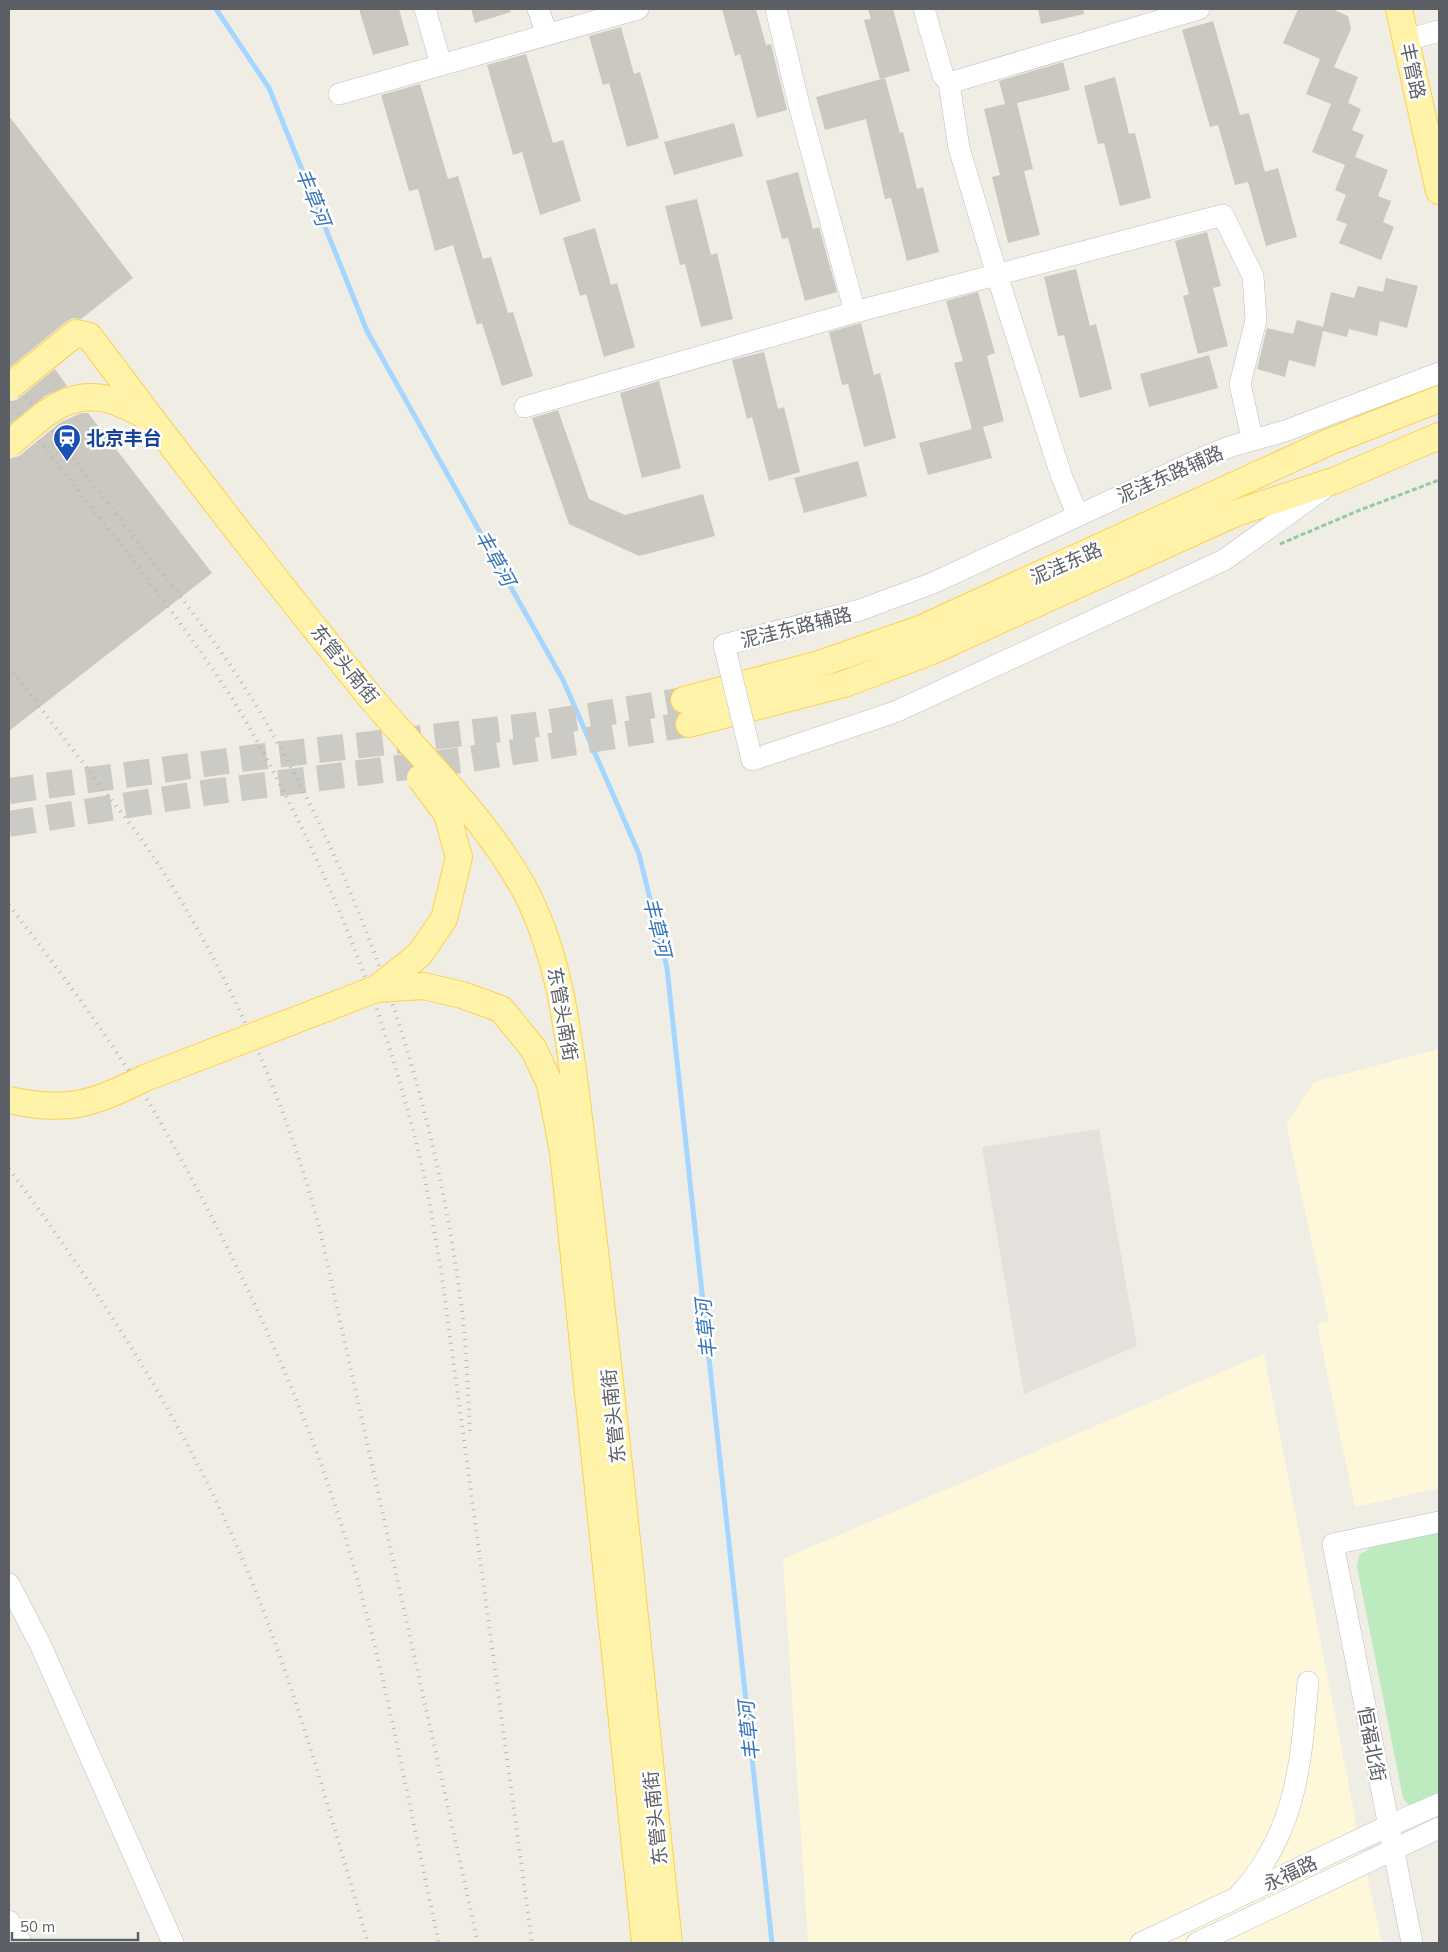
<svg xmlns="http://www.w3.org/2000/svg" width="1448" height="1952" font-family="Mulish,'Noto Sans SC',sans-serif">
<style>
.commercial{fill:#fff7da}
.industrial{fill:#e4e1dc}
.green{fill:#beeabf}
.lines{fill:none;stroke-linecap:round;stroke-linejoin:round}
.stream{stroke:#a5d6ff;stroke-width:5}
.building{fill:#cbc8c1}
.major-tunnel{stroke:#cbcac4;stroke-width:26;stroke-dasharray:26 13;stroke-linecap:butt}
.minor-casing{stroke:#bcbec4;stroke-width:22}
.major-casing{stroke:#fed04f;stroke-width:28}
.path{stroke:#95c9a5;stroke-width:3;stroke-dasharray:5 2.5;stroke-linecap:butt}
.minor{stroke:#fff;stroke-width:21}
.major{stroke:#fff3aa;stroke-width:26}
.rail{stroke:#b6b7b7;stroke-width:4;stroke-dasharray:1 6;stroke-linecap:butt}
.minor-bridge-casing{stroke:#bcbec4;stroke-width:22;stroke-linecap:butt}
.major-bridge-casing{stroke:#fed04f;stroke-width:28;stroke-linecap:butt}
.minor-bridge{stroke:#fff;stroke-width:21}
.major-bridge{stroke:#fff3aa;stroke-width:26}
.labels{text-anchor:middle;stroke-width:5;stroke-linejoin:round;paint-order:stroke}
.street-label{font-size:19px;fill:#5c6066;stroke:#fff}
.transit-label{font-size:19px;font-weight:bold;fill:#164399;stroke:#fff;text-anchor:start}
.water-label{font-size:20px;font-style:italic;fill:#3876bb;stroke:#fff}
</style>
<rect width="100%" height="100%" fill="#f0eee4"/>
<g class="commercial">
<path d="M 1439,1049 L 1439,1488 L 1355,1507 L 1317,1324 L 1329,1321 L 1286,1124 L 1314,1082 Z"/>
<path d="M 1264,1354 L 1362,1853 L 1382,1943 L 808,1943 L 783,1559 Z"/>
</g>
<path class="industrial" d="M 1099,1129 L 1137,1346 L 1024,1394 L 982,1147 Z"/>
<path class="green" d="M 1439,1532 L 1439,1795 L 1420,1806 L 1408,1804 L 1403,1798 L 1357,1567 L 1359,1555 L 1370,1548 Z"/>
<g class="lines">
<path class="stream" d="M 216,9 L 269,88 L 367,331 L 563,680 L 639,854 L 667,968 L 772,1943"/>
</g>
<g class="building">
<path d="M 359,9 L 399,9 L 409,45 L 373,55 Z"/>
<path d="M 471,9 L 510,9 L 511,12 L 475,23 Z"/>
<path d="M 722,9 L 756,9 L 766,45 L 771,44 L 787,110 L 757,118 L 740,54 L 735,56 Z"/>
<path d="M 868,9 L 893,9 L 910,71 L 880,79 L 864,20 L 871,19 Z"/>
<path d="M 1038,9 L 1083,9 L 1084,14 L 1041,24 Z"/>
<path d="M 1298,9 L 1332,9 L 1348,16 L 1351,29 L 1334,67 L 1358,77 L 1348,103 L 1361,109 L 1352,130 L 1364,135 L 1355,157 L 1388,170 L 1378,196 L 1391,201 L 1383,222 L 1394,227 L 1381,260 L 1339,243 L 1347,224 L 1336,220 L 1346,195 L 1335,190 L 1345,165 L 1312,152 L 1331,104 L 1306,94 L 1320,59 L 1283,43 Z"/>
<path d="M 1213,21 L 1240,115 L 1249,113 L 1265,172 L 1278,168 L 1297,237 L 1266,246 L 1248,182 L 1235,185 L 1218,125 L 1210,127 L 1182,30 Z"/>
<path d="M 621,27 L 634,74 L 640,72 L 659,138 L 627,147 L 609,83 L 603,85 L 589,36 Z"/>
<path d="M 526,54 L 553,143 L 563,140 L 581,201 L 540,215 L 522,152 L 513,155 L 487,65 Z"/>
<path d="M 1063,62 L 1070,90 L 1017,103 L 1033,169 L 1024,171 L 1040,235 L 1008,243 L 992,177 L 1000,175 L 984,109 L 1005,104 L 999,81 Z"/>
<path d="M 1115,77 L 1129,134 L 1135,133 L 1151,198 L 1120,206 L 1104,143 L 1098,144 L 1084,86 Z"/>
<path d="M 885,78 L 900,133 L 903,132 L 917,189 L 923,187 L 939,252 L 907,261 L 891,198 L 885,199 L 866,119 L 825,130 L 816,97 Z"/>
<path d="M 420,84 L 448,179 L 458,176 L 483,259 L 491,257 L 508,313 L 513,312 L 533,376 L 502,386 L 482,323 L 477,325 L 453,245 L 435,251 L 418,189 L 409,191 L 381,95 Z"/>
<path d="M 9,116 L 133,278 L 81,319 L 73,318 L 67,321 L 9,368 Z"/>
<path d="M 734,123 L 743,156 L 674,175 L 664,142 Z"/>
<path d="M 798,172 L 813,229 L 819,227 L 837,292 L 805,301 L 788,238 L 782,239 L 766,181 Z"/>
<path d="M 697,199 L 711,255 L 717,253 L 733,319 L 701,327 L 685,264 L 680,265 L 665,206 Z"/>
<path d="M 595,228 L 611,285 L 617,283 L 635,347 L 604,357 L 586,294 L 580,296 L 563,238 Z"/>
<path d="M 1207,232 L 1221,286 L 1213,288 L 1228,346 L 1198,354 L 1183,296 L 1189,294 L 1175,241 Z"/>
<path d="M 1076,269 L 1090,326 L 1096,324 L 1112,389 L 1080,398 L 1064,335 L 1058,336 L 1044,277 Z"/>
<path d="M 1386,278 L 1418,286 L 1407,328 L 1380,321 L 1377,336 L 1349,329 L 1347,337 L 1323,331 L 1315,367 L 1289,360 L 1285,377 L 1257,369 L 1267,328 L 1293,334 L 1297,320 L 1323,327 L 1331,292 L 1354,298 L 1358,286 L 1383,292 Z"/>
<path d="M 978,292 L 995,353 L 987,356 L 1004,421 L 983,427 L 992,458 L 928,475 L 919,443 L 972,429 L 954,363 L 963,361 L 946,301 Z"/>
<path d="M 861,323 L 874,375 L 880,373 L 896,438 L 864,447 L 848,384 L 842,385 L 829,332 Z"/>
<path d="M 764,352 L 778,409 L 784,407 L 800,472 L 769,481 L 752,417 L 747,419 L 732,360 Z"/>
<path d="M 1209,355 L 1218,388 L 1149,407 L 1140,374 Z"/>
<path d="M 55,369 L 67,386 L 45,396 L 9,425 L 9,402 L 18,399 Z"/>
<path d="M 659,381 L 681,468 L 642,478 L 620,393 Z"/>
<path d="M 558,410 L 589,499 L 625,515 L 703,494 L 715,536 L 639,556 L 569,524 L 532,418 Z"/>
<path d="M 81,413 L 88,413 L 212,573 L 9,731 L 9,459 L 19,456 L 61,422 Z"/>
<path d="M 858,461 L 867,496 L 804,513 L 794,478 Z"/>
</g>
<g class="lines">
<g class="major-tunnel">
<path d="M 9,791 L 249,758 L 527,726 L 684,700"/>
<path d="M 9,824 L 210,792 L 470,759 L 689,724"/>
</g>
<g class="minor-casing">
<g id="minor">
<path d="M 425,9 L 441,64"/>
<path d="M 538,9 L 547,34"/>
<path d="M 776,9 L 799,105 L 855,312"/>
<path d="M 924,9 L 943,75 L 949,83 L 959,148 L 997,275 L 1061,475 L 1078,516"/>
<path d="M 1417,37 L 1439,31"/>
<path d="M 949,83 L 1199,9"/>
<path d="M 339,94 L 638,9"/>
<path d="M 525,407 L 855,312 L 1223,215 L 1253,276 L 1256,320 L 1240,384 L 1250,429"/>
<path d="M 728,661 L 724,645 L 860,610 L 933,583 L 1209,455 L 1232,446 L 1285,431 L 1439,373"/>
<path d="M 750,751 L 752,760 L 895,712 L 1224,560 L 1323,489"/>
<path d="M 9,1584 L 41,1646 L 173,1943"/>
<path d="M 1240,1894 C 1297,1832 1301,1762 1308,1682"/>
<path d="M 9,1921 L 21,1943"/>
<path d="M 1141,1943 L 1388,1826 L 1439,1804"/>
<path d="M 1197,1943 L 1439,1828"/>
<path d="M 1412,1943 L 1333,1544 L 1439,1522"/>
</g>
</g>
<g class="major-casing">
<g id="major">
<path d="M 1399,9 L 1439,191"/>
<path d="M 684,700 L 819,664 L 920,629 L 1329,442 L 1439,399"/>
<path d="M 689,724 L 844,684 L 932,651 L 1236,513 L 1336,480 L 1439,436"/>
</g>
</g>
<path class="path" d="M 1280,544 L 1360,510 L 1439,480"/>
<use href="#minor" class="minor"/>
<use href="#major" class="major"/>
<g class="rail">
<path d="M 9,375 C 52,431 96,488 139,544 C 182,598 225,653 260,712 C 369,898 438,1106 463,1320 C 467,1358 468,1395 470,1433"/>
<path d="M 9,402 C 79,493 154,582 218,677 C 246,718 269,762 291,806 C 348,920 392,1039 421,1163 C 430,1198 434,1234 441,1270 L 532,1943"/>
<path d="M 9,667 C 40,708 72,748 103,789 C 118,809 135,829 149,850 C 225,965 283,1092 319,1226 L 478,1943"/>
<path d="M 9,905 C 64,977 120,1051 165,1130 C 223,1234 277,1344 318,1456 C 376,1613 403,1780 439,1943"/>
<path d="M 9,1169 C 107,1301 198,1443 258,1597 C 302,1710 334,1827 368,1943"/>
</g>
<g class="minor-bridge-casing">
<path id="minor-bridge" d="M 728,661 L 750,751"/>
</g>
<g class="major-bridge-casing">
<g id="major-bridge">
<path d="M 9,387 L 76,333 L 89,336 C 178,455 269,572 362,687 C 418,756 487,817 528,896 C 559,959 567,1025 576,1094 C 581,1138 587,1182 592,1226 C 621,1465 643,1704 669,1943"/>
<path d="M 9,444 C 39,420 64,389 107,399 C 119,402 132,409 143,414 L 147,419"/>
<path d="M 376,989 L 424,986 L 462,995 L 501,1009 L 533,1048 L 550,1084 L 563,1151 L 645,1943"/>
<path d="M 9,1100 C 66,1113 94,1104 145,1078 L 376,989 L 419,955 L 444,919 L 459,857 L 447,814 L 420,778"/>
</g>
</g>
<use href="#minor-bridge" class="minor-bridge"/>
<use href="#major-bridge" class="major-bridge"/>
</g>
<defs>
<g id="station-pin" transform="scale(1.4375)"><path d="M0 17L-7.5 6A9.5 9.5 0 1 1 7.5 6Z" fill="#1a4fb4" stroke="#fff"/><path d="M-3-6H3Q5-6 5-4V2Q5 4 3 4L4.5 6H3L1.5 4h-3L-3 6H-4.5L-3 4Q-5 4-5 2V-4Q-5-6-3-6ZM-3.5-4v3h7v-3ZM-3.5 1v1.5H-2V1ZM2 1v1.5H3.5V1Z" fill="#fff"/></g>
</defs>
<g fill-rule="evenodd">
<use href="#station-pin" x="67" y="438"/>
</g>
<g class="labels">
<g class="street-label">
<text transform="translate(1413 71) rotate(78)" y="7">丰管路</text>
<text transform="translate(1170 474) rotate(-24)" y="7">泥洼东路辅路</text>
<text transform="translate(1066 563) rotate(-24)" y="7">泥洼东路</text>
<text transform="translate(796 627) rotate(-14)" y="7">泥洼东路辅路</text>
<text transform="translate(345 664) rotate(51)" y="7">东管头南街</text>
<text transform="translate(563 1014) rotate(80)" y="7">东管头南街</text>
<text transform="translate(613 1416) rotate(-96)" y="7">东管头南街</text>
<text transform="translate(1372 1744) rotate(79)" y="7">恒福北街</text>
<text transform="translate(655 1818) rotate(-96)" y="7">东管头南街</text>
<text transform="translate(1290 1873) rotate(-25)" y="7">永福路</text>
</g>
<g class="transit-label">
<text x="86" y="445">北京丰台</text>
</g>
<g class="water-label">
<text transform="translate(313 197) rotate(68)" y="7">丰草河</text>
<text transform="translate(495 558) rotate(61)" y="7">丰草河</text>
<text transform="translate(657 927) rotate(76)" y="7">丰草河</text>
<text transform="translate(706 1329) rotate(-96)" y="7">丰草河</text>
<text transform="translate(749 1731) rotate(-96)" y="7">丰草河</text>
</g>
</g>
<rect width="1448" height="1952" fill="none" stroke="#5c6066" stroke-width="20"/>
<path d="M12 1932v8h126v-8" fill="none" stroke="#5c6066" stroke-width="2.5"/>
<text x="20" y="1932" font-size="15" fill="#5c6066" stroke="#ffffff" stroke-width="4" paint-order="stroke">50 m</text>
</svg>
